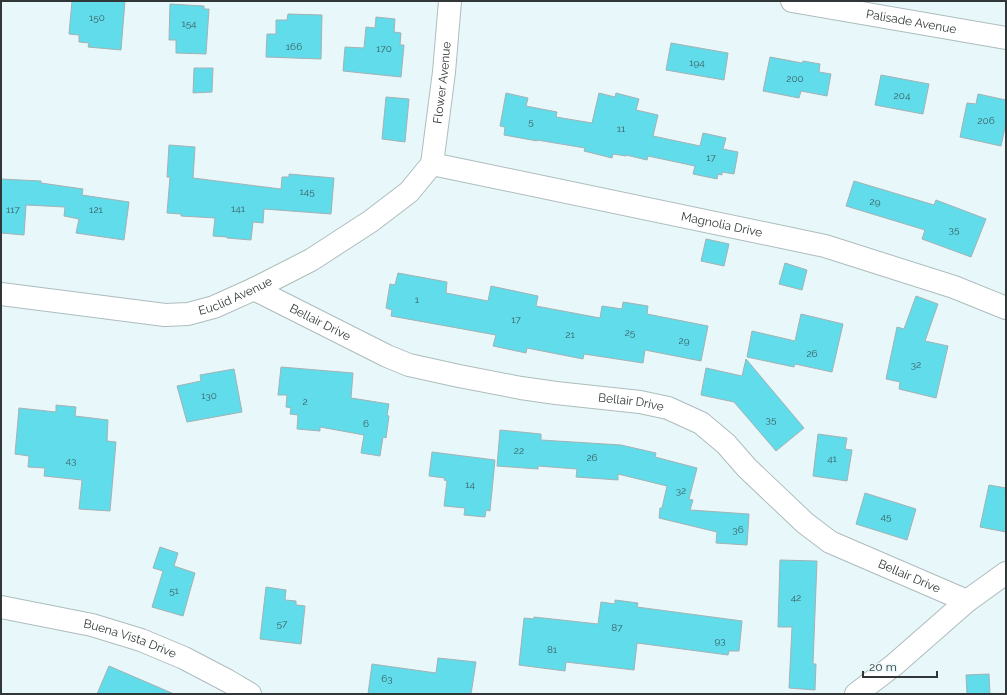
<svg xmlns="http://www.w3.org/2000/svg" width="1007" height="695" viewBox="0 0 1007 695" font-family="Raleway,sans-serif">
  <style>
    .building { fill: #60dcea; stroke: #a4b2b4 }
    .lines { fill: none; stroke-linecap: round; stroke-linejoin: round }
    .minor-casing { stroke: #adbcbd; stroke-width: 24 }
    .minor { stroke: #fff; stroke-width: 22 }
    .labels { text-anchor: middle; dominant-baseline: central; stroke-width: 4; stroke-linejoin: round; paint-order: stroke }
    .number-label { font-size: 10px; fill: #3d6064 }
    .street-label { font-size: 12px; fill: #313738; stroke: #e8f7f9 }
  </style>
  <rect width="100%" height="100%" fill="#e8f7f9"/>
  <g class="building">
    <polygon points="72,1 125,1 121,50 88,47 89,43 79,42 79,35 69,34"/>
    <polygon points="170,4 204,6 204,9 209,9 206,54 176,53 176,40 169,40"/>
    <polygon points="288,14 322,15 321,59 266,57 267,34 276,34 276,20 287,20"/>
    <polygon points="376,17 395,19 394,32 401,33 400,45 404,45 401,77 343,71 345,47 364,48 366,27 375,28"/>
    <polygon points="671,43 728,53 724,80 666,70"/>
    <polygon points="770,57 802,63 803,61 820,64 819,72 831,74 827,96 801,91 799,98 763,91"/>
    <polygon points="194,68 213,68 212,92 193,93"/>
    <polygon points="881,75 929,84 923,114 875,105"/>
    <polygon points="506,93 528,98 526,106 557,112 556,117 592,123 599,93 615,97 616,93 639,99 636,110 658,115 653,136 700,146 703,133 726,138 723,149 738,152 734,174 722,172 722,175 718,174 717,179 693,174 695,166 648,156 647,160 626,155 626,156 613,154 612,158 584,151 585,148 537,140 537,141 504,135 505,127 500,126"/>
    <polygon points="978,94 1006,100 1006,123 1001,146 960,137 967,103 976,104"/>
    <polygon points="386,97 409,99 405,142 382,139"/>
    <polygon points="169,145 195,147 193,178 281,189 282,177 289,177 289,174 334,178 331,214 264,209 263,223 253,222 251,240 227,238 227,237 213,236 215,218 181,216 181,214 167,213 170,177 167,177"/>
    <polygon points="1,179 41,181 41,183 83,189 82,195 129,202 124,240 76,233 79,219 64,216 65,207 26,205 24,235 1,233"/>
    <polygon points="854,181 934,205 936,200 986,219 971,257 922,239 925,230 846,206"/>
    <polygon points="706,239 729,244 724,266 701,261"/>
    <polygon points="785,263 807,270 802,290 779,284"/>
    <polygon points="398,273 447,282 446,293 488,301 491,286 538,296 536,306 600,318 602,306 622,309 623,302 648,306 647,314 708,326 701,361 645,350 643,363 584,354 583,359 527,348 526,353 493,346 496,335 391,316 392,310 386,308 390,284 395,285"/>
    <polygon points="916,296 938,304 925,341 948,346 936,398 899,389 900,382 886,379 897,327 904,329"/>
    <polygon points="801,314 843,324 832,372 795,364 794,367 747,357 752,331 795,341"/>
    <polygon points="746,359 804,428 776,451 734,402 701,395 706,368 742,376"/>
    <polygon points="281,367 353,373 351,398 389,404 387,415 389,416 386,438 383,437 380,456 361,453 364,435 320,427 320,431 297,429 298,415 290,414 291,408 286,407 287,395 278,395"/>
    <polygon points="234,369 242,412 187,422 177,386 201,381 200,375"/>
    <polygon points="56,405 76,407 75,416 108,420 107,441 116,442 110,511 79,509 82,480 44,476 45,468 28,467 29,456 15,454 19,408 56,412"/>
    <polygon points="500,430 541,434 541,440 621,445 656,453 655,457 697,468 689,499 693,500 690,510 749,514 747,545 716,543 717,532 659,518 660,508 662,508 667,486 618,474 618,480 576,477 577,469 538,466 538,469 497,466"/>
    <polygon points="818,434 847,438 845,449 852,450 847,481 813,476"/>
    <polygon points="432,452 495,460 490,511 486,510 485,517 464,515 465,508 444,506 447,481 444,480 445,478 429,476"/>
    <polygon points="989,485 1006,488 1006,532 980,527"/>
    <polygon points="865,493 916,509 907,540 856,524"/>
    <polygon points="160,547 178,553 174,566 195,573 183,616 152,607 163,571 153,568"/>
    <polygon points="780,560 817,561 813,664 816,664 815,690 789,688 792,627 778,627"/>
    <polygon points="266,587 286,590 285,600 296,601 296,605 305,606 301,644 260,639"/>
    <polygon points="615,600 638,603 637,607 742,621 739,651 729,651 728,655 637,643 634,670 566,662 565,671 519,665 524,618 534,619 534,617 598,624 601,602 615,604"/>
    <polygon points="438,658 476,662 471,694 368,694 372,664 436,673"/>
    <polygon points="109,666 174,694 97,694"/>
    <polygon points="989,674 990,694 967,694 966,675"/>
  </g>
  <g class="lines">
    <defs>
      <g id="minor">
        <path id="s1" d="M792,1l214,37"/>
        <path id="s2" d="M432,164l393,82 129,41 52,21"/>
        <path id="s3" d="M432,164l12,-92 6,-71"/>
        <path id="s4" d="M254,289l133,67 22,9 50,11 62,12 35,5 84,9 28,6 33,15 25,21 21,24 58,55 25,19 137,59"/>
        <path id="s5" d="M1,294l164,21 23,-1 26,-7 40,-18 57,-29 60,-39 38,-29 23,-28"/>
        <path id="s6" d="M1,607l91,18 49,15 43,18 44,23 22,13"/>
        <polyline points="856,694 894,665 967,601 1006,573"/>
      </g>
    </defs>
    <use href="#minor" class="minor-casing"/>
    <use href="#minor" class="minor"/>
  </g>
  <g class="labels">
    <g class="number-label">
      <text x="97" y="17">150</text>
      <text x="189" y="23">154</text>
      <text x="294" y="46">166</text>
      <text x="384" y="48">170</text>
      <text x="697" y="62">194</text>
      <text x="795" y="78">200</text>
      <text x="902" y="95">204</text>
      <text x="986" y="120">206</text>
      <text x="531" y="121">5</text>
      <text x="621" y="128">11</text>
      <text x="711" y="157">17</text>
      <text x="307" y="191">145</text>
      <text x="875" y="201">29</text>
      <text x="238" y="208">141</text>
      <text x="13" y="209">117</text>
      <text x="96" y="209">121</text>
      <text x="954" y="229">35</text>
      <text x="417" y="299">1</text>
      <text x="516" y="319">17</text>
      <text x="630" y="332">25</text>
      <text x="570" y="334">21</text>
      <text x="684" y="340">29</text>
      <text x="812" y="353">26</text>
      <text x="916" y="364">32</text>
      <text x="209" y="395">130</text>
      <text x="305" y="401">2</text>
      <text x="771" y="419">35</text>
      <text x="366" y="423">6</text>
      <text x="519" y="450">22</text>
      <text x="592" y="457">26</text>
      <text x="832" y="458">41</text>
      <text x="71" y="460">43</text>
      <text x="470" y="484">14</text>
      <text x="681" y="490">32</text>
      <text x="886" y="516">45</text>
      <text x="738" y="529">36</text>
      <text x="174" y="590">51</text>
      <text x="796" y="597">42</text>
      <text x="282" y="623">57</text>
      <text x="617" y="627">87</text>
      <text x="720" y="640">93</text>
      <text x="552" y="649">81</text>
      <text x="387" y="678">63</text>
    </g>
    <g class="street-label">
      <text stroke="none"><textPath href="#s1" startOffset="121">Palisade Avenue</textPath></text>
      <text stroke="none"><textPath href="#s3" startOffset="82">Flower Avenue</textPath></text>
      <text stroke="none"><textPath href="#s2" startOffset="296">Magnolia Drive</textPath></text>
      <text stroke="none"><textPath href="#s5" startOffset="239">Euclid Avenue</textPath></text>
      <text stroke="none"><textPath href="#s4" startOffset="74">Bellair Drive</textPath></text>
      <text stroke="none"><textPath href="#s4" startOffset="398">Bellair Drive</textPath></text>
      <text stroke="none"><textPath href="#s4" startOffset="734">Bellair Drive</textPath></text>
      <text stroke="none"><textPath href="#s6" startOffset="133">Buena Vista Drive</textPath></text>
    </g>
  </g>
  <rect width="1007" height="695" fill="none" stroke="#313738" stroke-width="4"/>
  <path d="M863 671v6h74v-6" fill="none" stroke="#313738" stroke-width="2"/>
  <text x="869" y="671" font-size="12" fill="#313738" stroke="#e8f7f9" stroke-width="3" paint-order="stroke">20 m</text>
</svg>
